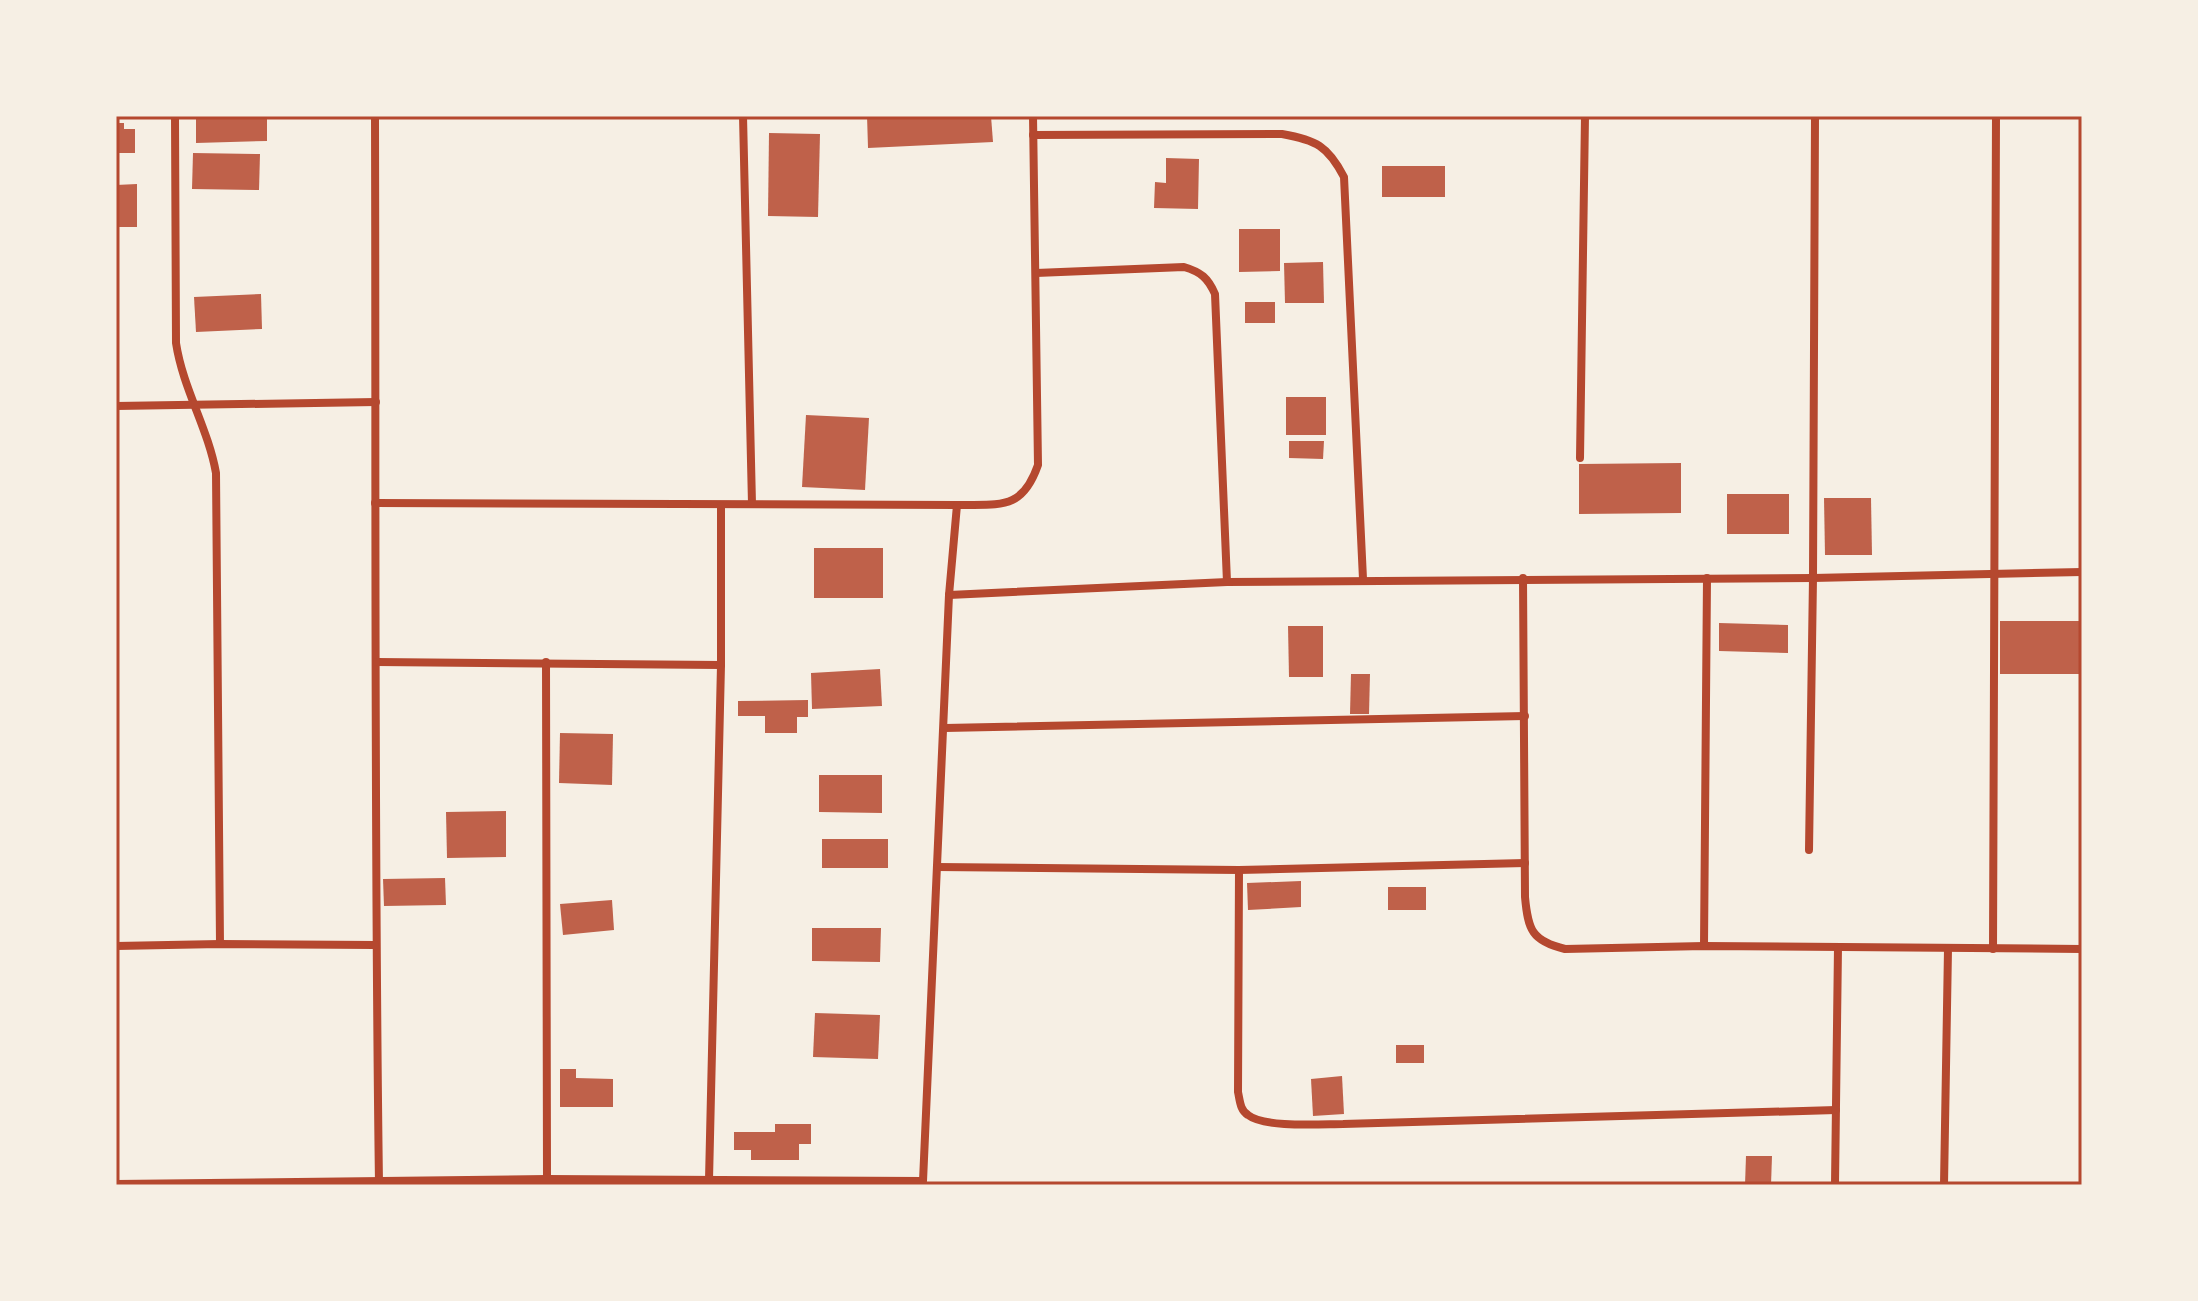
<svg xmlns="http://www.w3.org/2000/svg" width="2198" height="1301" viewBox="0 0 2198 1301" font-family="Georgia,serif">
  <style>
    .building { fill: #bf614a }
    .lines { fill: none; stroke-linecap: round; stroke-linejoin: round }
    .minor { stroke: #b5482f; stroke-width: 8 }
    .neatline { fill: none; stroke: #b5482f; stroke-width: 3 }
  </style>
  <rect width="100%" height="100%" fill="#f6efe4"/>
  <g class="building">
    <polygon points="196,116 267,116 267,141 196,143"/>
    <polygon points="867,116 991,116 993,142 868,148"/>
    <polygon points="116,123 124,123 124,129 135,129 135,153 116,153"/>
    <polygon points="769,133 820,134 818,217 768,216"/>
    <polygon points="193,153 260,154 259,190 192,189"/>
    <polygon points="1166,158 1199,159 1198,209 1154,208 1155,182 1166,183"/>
    <rect x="1382" y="166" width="63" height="31"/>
    <polygon points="137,184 137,227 116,227 116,185"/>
    <polygon points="1239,229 1280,229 1280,271 1239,272"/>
    <polygon points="1323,262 1324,303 1285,303 1284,263"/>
    <polygon points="261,294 262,329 196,332 194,297"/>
    <rect x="1245" y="302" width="30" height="21"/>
    <rect x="1286" y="397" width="40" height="38"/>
    <polygon points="806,415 869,418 865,490 802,487"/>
    <polygon points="1289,441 1324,441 1323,459 1289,458"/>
    <polygon points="1681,463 1681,513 1579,514 1579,464"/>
    <rect x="1727" y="494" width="62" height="40"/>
    <polygon points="1824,498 1871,498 1872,555 1825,555"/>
    <rect x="814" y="548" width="69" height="50"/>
    <rect x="2000" y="621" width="82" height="53"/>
    <polygon points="1719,623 1788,625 1788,653 1719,651"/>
    <polygon points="1288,626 1323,626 1323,677 1289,677"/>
    <polygon points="880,669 882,706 812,709 811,673"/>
    <polygon points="1351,674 1370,674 1369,714 1350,714"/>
    <polygon points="808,700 808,717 797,717 797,733 765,733 765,716 738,716 738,701"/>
    <polygon points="560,733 613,734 612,785 559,783"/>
    <polygon points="819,775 882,775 882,813 819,812"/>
    <polygon points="506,811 506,857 447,858 446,812"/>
    <rect x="822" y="839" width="66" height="29"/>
    <polygon points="445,878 446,905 384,906 383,879"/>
    <polygon points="1301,881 1301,907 1248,910 1247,883"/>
    <rect x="1388" y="887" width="38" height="23"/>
    <polygon points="612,900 614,930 563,935 560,904"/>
    <polygon points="812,928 881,928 880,962 812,961"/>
    <polygon points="815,1013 880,1015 878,1059 813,1057"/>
    <rect x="1396" y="1045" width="28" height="18"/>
    <polygon points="560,1069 576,1069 576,1078 613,1079 613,1107 560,1107"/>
    <polygon points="1342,1076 1344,1114 1313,1116 1311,1079"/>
    <polygon points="775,1124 811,1124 811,1144 799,1144 799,1160 751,1160 751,1150 734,1150 734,1132 775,1132"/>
    <polygon points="1746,1156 1772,1156 1771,1185 1745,1185"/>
  </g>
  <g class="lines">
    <g class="minor">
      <path d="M175,116l1,227c7,46 32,85 40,130l4,471"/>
      <path d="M375,116c1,356 -1,711 4,1067"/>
      <polyline points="743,116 752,504"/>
      <path d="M1033,135l249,-1c34,6 46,12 62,43l19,402"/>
      <path d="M1036,273l148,-6c17,5 24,11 31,27l12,288"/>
      <polyline points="116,406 376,402"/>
      <polyline points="1580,458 1585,116"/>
      <path d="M375,503l582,2c43,-1 65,6 81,-40l-5,-349"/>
      <path d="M1523,578l2,319c3,33 7,44 40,52l139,-3 378,3"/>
      <polyline points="949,595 1227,582 1813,578 2082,572"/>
      <polyline points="377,662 721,665"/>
      <polyline points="546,662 547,1179"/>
      <polyline points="945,728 1525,716"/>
      <polyline points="1809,850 1813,578 1815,116"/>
      <polyline points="937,867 1239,870 1525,863"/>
      <path d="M1239,870l-1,222c2,9 2,18 10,23 16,13 74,9 95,9l493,-14"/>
      <polyline points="116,946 220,944 375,945"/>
      <polyline points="1704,946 1707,578"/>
      <polyline points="1993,949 1996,116"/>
      <polyline points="709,1180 721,665 721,506"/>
      <polyline points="116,1184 547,1179 923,1181 949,595 957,505"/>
      <polyline points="1835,1185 1838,947"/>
      <polyline points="1944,1185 1948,949"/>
    </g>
  </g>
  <rect width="2198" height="1301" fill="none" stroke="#f6efe4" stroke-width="236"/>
  <rect x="118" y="118" width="1962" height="1065" class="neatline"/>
</svg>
